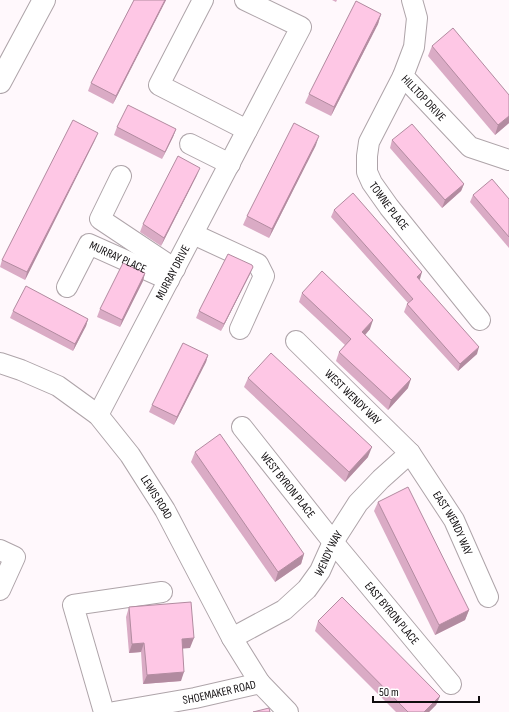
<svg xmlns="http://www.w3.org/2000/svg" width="509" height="712" viewBox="0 0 509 712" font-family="'Sofia Sans Condensed',sans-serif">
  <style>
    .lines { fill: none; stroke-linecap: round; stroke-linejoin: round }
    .minor-casing { stroke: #aea4a9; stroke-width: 22 }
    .major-casing { stroke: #aea4a9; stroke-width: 24 }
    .minor { stroke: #fff; stroke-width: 20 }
    .major { stroke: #fff; stroke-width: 22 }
    .wall { fill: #daabc5 }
    .shaded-wall { fill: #b28ba0 }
    .building { fill: #fec7e5; stroke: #b28ba0 }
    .labels { text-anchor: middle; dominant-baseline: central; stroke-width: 4; stroke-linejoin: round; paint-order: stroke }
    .street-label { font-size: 12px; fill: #100d0f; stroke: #fff }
  </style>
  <rect width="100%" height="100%" fill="#fff8fc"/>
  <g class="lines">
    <defs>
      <g id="minor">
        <polyline points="203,0 159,85 247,130"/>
        <path id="s1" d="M412,0l5,18 -3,29 -11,29 67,71 39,13"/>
        <path id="s2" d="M403,76l-34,66 -2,14v16l5,11 17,24 91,113"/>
        <polyline points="190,144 230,164"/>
        <polyline points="121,176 100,219 175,269"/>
        <polyline points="193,234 258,264 264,276 240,329"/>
        <path id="s3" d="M67,287l22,-43 80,36"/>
        <path id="s4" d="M296,341l114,112 44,67 34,77"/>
        <path id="s5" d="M0,363l21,7 37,16 40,29 32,40 35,55 67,128 28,45"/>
        <path id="s6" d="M98,415l203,-388 -56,-27"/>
        <path id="s7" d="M242,427l91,115 118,142"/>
        <polyline points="0,550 15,557 0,590"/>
        <path id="s8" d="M232,638l52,-28 23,-21 13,-18 13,-29 25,-39 23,-24 29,-26"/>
        <polyline points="104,712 73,605 162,592"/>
        <path id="s9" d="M114,712l81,-14 65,-15 28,29"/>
      </g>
      <polyline id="major" points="0,82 44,0"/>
    </defs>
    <use href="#minor" class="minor-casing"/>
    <use href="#major" class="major-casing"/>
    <use href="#minor" class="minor"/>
    <use href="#major" class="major"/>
  </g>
  <g class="wall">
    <polygon points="134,0 166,0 113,104 88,91 91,83"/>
    <polygon points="332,0 337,0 336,2"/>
    <polygon points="381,14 378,24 331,116 305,103 309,94"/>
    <polygon points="432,46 509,123 495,135 428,56"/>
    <polygon points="117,127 176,129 173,137 162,159 114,135"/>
    <polygon points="95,140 25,280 0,267 2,260"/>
    <polygon points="392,140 464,184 461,191 442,208 390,148"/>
    <polygon points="316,145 269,238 243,225 247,216"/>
    <polygon points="197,175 161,246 140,232 143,224"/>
    <polygon points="473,195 509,199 509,248 470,202"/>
    <polygon points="334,210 420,279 419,280 477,354 458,371 404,312 407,304 408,303 331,217"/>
    <polygon points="145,273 143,281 120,327 97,317 100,309"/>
    <polygon points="250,274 221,331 196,318 199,311"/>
    <polygon points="302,293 370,329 365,335 408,388 388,410 336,361 339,352 345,345 299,302"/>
    <polygon points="13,311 88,319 86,326 73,351 10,318"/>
    <polygon points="208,355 206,362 174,425 149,412 152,405"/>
    <polygon points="248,378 368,457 345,482 244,387"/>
    <polygon points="195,452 304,554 301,564 275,582 191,462"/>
    <polygon points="378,502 469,610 465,620 435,635 374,511"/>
    <polygon points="129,607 190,648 182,648 181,681 143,684 141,652 129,653 126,617"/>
    <polygon points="318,621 440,696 436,705 429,712 396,712 315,631"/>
  </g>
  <g class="shaded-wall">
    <polygon points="165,0 166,0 113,104 116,96"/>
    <polygon points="381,14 378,24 331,116 334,107"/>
    <polygon points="509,116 509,123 495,135 498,125"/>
    <polygon points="176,129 173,137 162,159 165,152"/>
    <polygon points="98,133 95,140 25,280 27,272"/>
    <polygon points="319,136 316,145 269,238 272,229"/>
    <polygon points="200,168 197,175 161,246 164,238"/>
    <polygon points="464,184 461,191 442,208 445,200"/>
    <polygon points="253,267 250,274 221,331 224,324"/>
    <polygon points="422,272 420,279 414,285 417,277"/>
    <polygon points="145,273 143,281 120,327 122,320"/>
    <polygon points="88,319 86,326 73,351 75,344"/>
    <polygon points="373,320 370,329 359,342 362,332"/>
    <polygon points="479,347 477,354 458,371 460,364"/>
    <polygon points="208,355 206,362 174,425 177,417"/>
    <polygon points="411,379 408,388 388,410 391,400"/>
    <polygon points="372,447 368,457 345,482 349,472"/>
    <polygon points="304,554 301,564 275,582 278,572"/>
    <polygon points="469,610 465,620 435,635 439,625"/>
    <polygon points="194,638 190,648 178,649 182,639"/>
    <polygon points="144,643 141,652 129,653 132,644"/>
    <polygon points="184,672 181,681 143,684 147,675"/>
    <polygon points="440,696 436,705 429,712 424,712"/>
  </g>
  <g class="building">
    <polygon points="134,0 165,0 116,96 91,83"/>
    <polygon points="356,1 381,14 334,107 309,94"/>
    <polygon points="453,28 509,95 509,116 498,125 432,46"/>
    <polygon points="128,105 176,129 165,152 117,127"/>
    <polygon points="73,120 98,133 27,272 2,260"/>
    <polygon points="294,123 319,136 272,229 247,216"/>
    <polygon points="412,124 464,184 445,200 392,140"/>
    <polygon points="178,156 200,168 164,238 143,224"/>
    <polygon points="492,179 509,199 509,237 473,195"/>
    <polygon points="353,193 422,272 417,277 479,347 460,364 407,304 413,299 334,210"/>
    <polygon points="228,254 252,265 253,267 224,324 199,311"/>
    <polygon points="123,263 145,273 122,320 100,309"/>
    <polygon points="322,271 373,320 362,332 411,379 391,400 339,352 351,339 302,293"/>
    <polygon points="26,286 88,319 75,344 13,311"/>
    <polygon points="183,343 208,355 177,417 152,405"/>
    <polygon points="271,353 372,447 349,472 248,378"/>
    <polygon points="220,434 304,554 278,572 195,452"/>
    <polygon points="408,487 469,610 439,625 378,502"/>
    <polygon points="342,597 440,696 424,712 408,712 318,621"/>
    <polygon points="191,602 194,638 182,639 184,672 147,675 144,643 132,644 129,607"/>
    <polygon points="269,708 270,712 253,712"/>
  </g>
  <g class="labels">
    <g class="street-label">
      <text stroke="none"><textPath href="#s1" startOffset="109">HILLTOP DRIVE</textPath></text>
      <text stroke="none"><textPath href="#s2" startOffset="145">TOWNE PLACE</textPath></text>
      <text stroke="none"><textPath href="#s3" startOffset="80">MURRAY PLACE</textPath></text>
      <text stroke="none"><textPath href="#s6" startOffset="161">MURRAY DRIVE</textPath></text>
      <text stroke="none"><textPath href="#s4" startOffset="80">WEST WENDY WAY</textPath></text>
      <text stroke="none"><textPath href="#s7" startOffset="74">WEST BYRON PLACE</textPath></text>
      <text stroke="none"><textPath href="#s5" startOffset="213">LEWIS ROAD</textPath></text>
      <text stroke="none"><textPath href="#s4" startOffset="242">EAST WENDY WAY</textPath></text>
      <text stroke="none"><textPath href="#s8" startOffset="132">WENDY WAY</textPath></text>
      <text stroke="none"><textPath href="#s7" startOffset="239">EAST BYRON PLACE</textPath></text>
      <text stroke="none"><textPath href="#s9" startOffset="107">SHOEMAKER ROAD</textPath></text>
    </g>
  </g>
  <path d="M373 696v6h106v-6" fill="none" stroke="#100d0f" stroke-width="2"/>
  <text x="379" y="696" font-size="12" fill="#100d0f" stroke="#ffffff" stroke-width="3" paint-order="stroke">50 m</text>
</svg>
